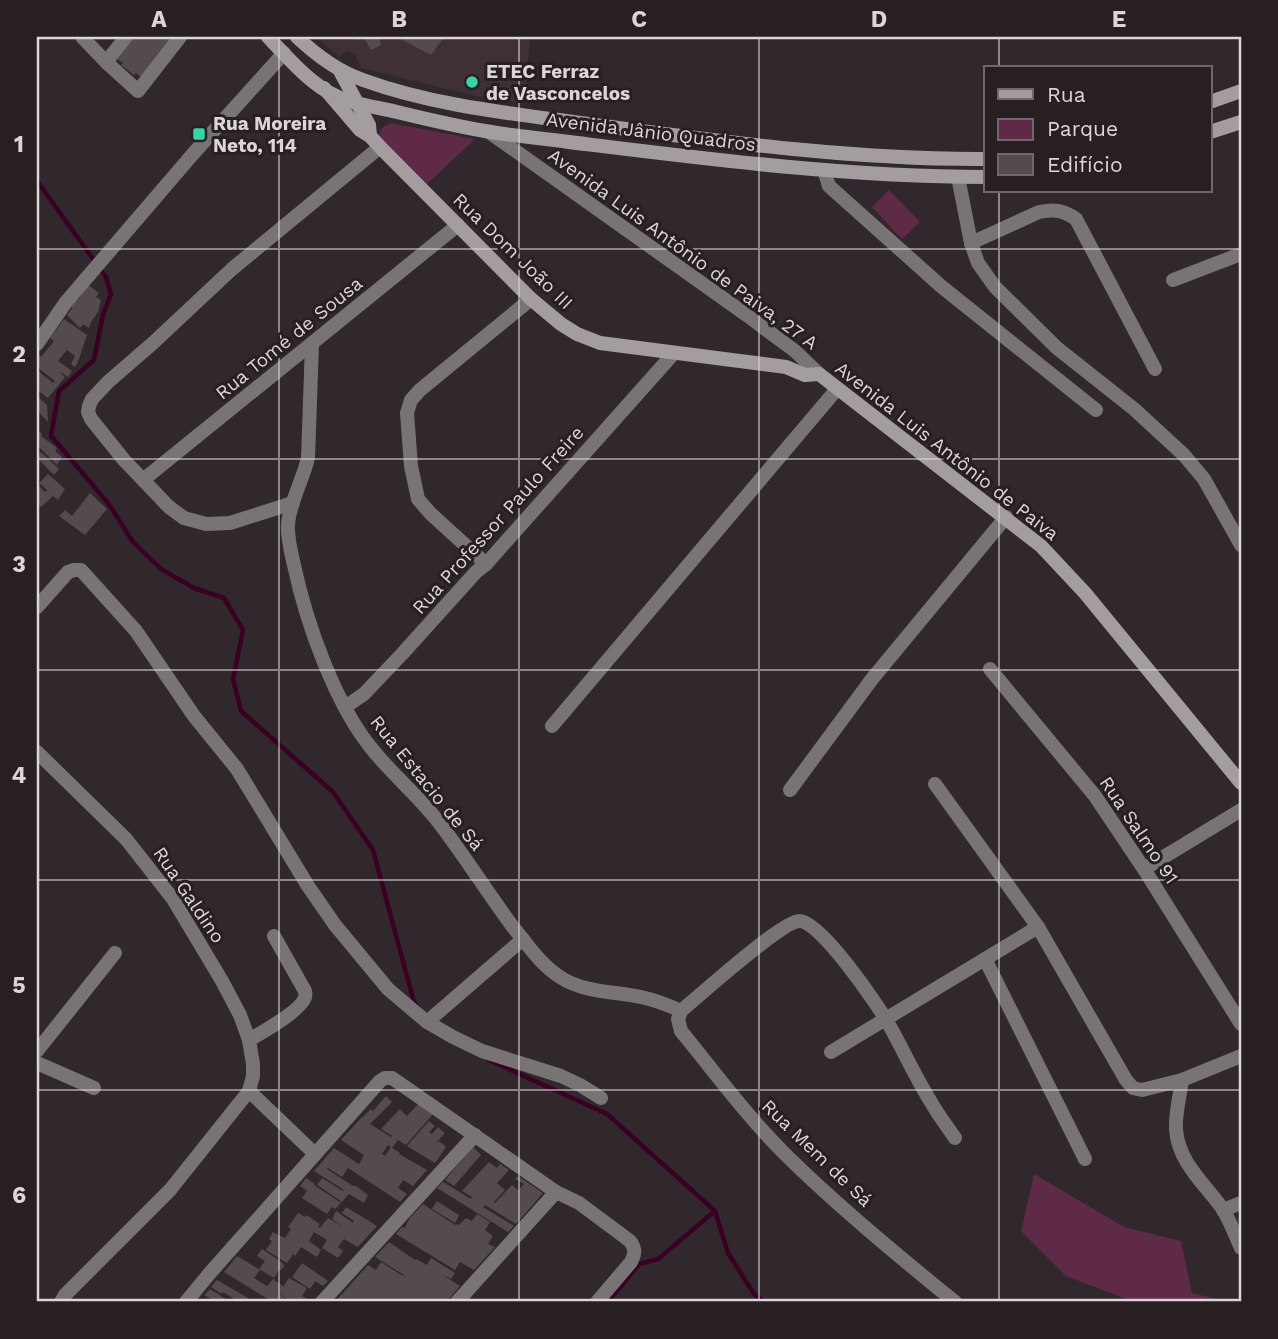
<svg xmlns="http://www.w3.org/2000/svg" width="1278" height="1339" viewBox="0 0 1278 1339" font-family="'Work Sans',sans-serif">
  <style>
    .built { fill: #3e3036 }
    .green { fill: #5e2a46 }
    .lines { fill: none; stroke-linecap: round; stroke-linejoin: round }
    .stream { stroke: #390024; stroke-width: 4.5 }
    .building { fill: #544b4f }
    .street { stroke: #787476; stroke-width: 14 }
    .secondary { stroke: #a49da0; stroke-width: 14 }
    .grid { fill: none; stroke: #dcd6d9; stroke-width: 2; stroke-opacity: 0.55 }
    .poi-dot { fill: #36d4a7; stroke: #271f22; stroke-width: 2.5 }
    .labels { text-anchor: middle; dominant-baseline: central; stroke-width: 6; stroke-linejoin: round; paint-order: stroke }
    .poi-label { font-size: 19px; font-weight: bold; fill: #dcd6d9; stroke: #271f22; text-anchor: start }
    .street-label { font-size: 19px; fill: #dcd6d9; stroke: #271f22 }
    .neatline { fill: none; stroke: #dcd6d9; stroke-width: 2.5 }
    .grid-label { font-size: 23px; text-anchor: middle; font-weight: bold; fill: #dcd6d9 }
  </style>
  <rect width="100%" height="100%" fill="#30282c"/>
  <polygon class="built" points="316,37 530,37 524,103 476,96 361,68 355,55 348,51 339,57"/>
  <g class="green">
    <polygon points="390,123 475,139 427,184 382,142 378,136 382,128"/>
    <polygon points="889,190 920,222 902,239 872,207"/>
    <polygon points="1034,1174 1124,1227 1181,1241 1192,1293 1228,1302 1134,1302 1066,1276 1021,1231"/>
  </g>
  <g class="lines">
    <g class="stream">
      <polyline points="37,181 106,277 111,294 103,315 94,360 59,391 51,436 108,503 133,542 161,569 194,588 224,598 243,630 233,679 241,711 333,792 373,850 414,1002 418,1007"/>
      <polyline points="489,1060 607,1114 715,1211 728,1253 754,1294 764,1302"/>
      <polyline points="608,1302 639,1264 658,1259 715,1211"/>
    </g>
  </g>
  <g class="building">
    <polygon points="135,37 175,37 142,78 136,73 134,75 121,65 123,63 117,59"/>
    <polygon points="350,37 379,37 381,45 371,50 364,38 357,40"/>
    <polygon points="397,37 444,37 431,55"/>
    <polygon points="88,285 99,293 96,297 101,300 98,312 91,322 89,328 83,324 80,328 67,315 72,308 71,306 76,299 78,300"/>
    <polygon points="64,319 87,335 79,359 75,367 71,364 75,356 67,350 58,361 72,371 68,377 59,371 65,377 48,398 37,390 37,370 53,383 55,381 37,367 37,353 41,357 54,341 50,338"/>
    <polygon points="37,396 47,405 48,422 37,410"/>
    <polygon points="37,429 42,434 41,436 57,448 55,451 62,457 57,465 37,445"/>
    <polygon points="41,452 59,469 54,475 37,458 37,456"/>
    <polygon points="48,474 65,489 58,500 53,496 41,507 37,503 37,484 45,492 47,490 39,483"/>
    <polygon points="90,493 107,509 85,535 59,516 65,510 72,516"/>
    <polygon points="386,1096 392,1102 370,1124 391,1137 392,1136 381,1129 400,1109 407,1116 418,1104 434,1113 406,1145 398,1140 392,1148 388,1145 382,1154 385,1156 391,1147 400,1153 399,1154 427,1170 413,1186 403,1180 398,1188 407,1194 400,1202 348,1168 342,1177 328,1168 327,1169 353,1186 356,1186 368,1195 364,1203 349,1194 342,1202 317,1185 322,1178 343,1191 344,1190 314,1171 334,1148 359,1164 364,1155 341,1140 362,1117 363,1117 371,1109 373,1111"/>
    <polygon points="429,1121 435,1126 429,1132 432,1134 438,1127 445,1133 435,1144 439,1141 446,1147 435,1163 407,1146"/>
    <polygon points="473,1147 481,1155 454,1186 445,1180"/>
    <polygon points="489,1162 497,1168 500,1164 509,1170 497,1183 505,1190 494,1202 495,1203 512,1185 518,1190 524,1184 515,1179 518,1176 543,1193 516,1224 485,1205 483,1207 514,1226 508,1232 437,1188 443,1182 471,1199 472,1197 462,1191"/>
    <polygon points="306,1178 315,1184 314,1185 341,1203 335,1209 332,1207 327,1214 302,1198 307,1191 300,1186"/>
    <polygon points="437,1201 459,1215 455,1223 432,1209"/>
    <polygon points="423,1204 455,1225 456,1224 459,1225 466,1218 472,1221 477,1214 490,1222 485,1230 493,1236 488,1244 495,1247 474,1270 460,1262 455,1270 396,1234 402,1227 405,1228 409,1219"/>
    <polygon points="346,1207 377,1226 358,1247 344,1239 338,1247 343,1251 338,1258 322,1248 327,1240 314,1232 309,1241 321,1250 317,1257 301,1247 295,1256 293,1254 287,1263 266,1250 272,1241 269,1239 273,1232 285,1238 291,1229 288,1227 298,1213 305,1217 306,1215 320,1224 318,1227 320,1228 328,1218 343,1227 332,1219 336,1211 353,1223 354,1221 342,1213"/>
    <polygon points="389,1242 415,1260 416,1259 427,1265 431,1258 455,1273 451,1279 441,1274 460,1286 446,1302 335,1302 368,1265 376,1270 381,1262 403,1276 404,1275 375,1257"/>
    <polygon points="262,1249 283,1263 282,1264 285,1265 281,1270 279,1270 274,1278 275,1281 285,1287 284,1285 289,1278 307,1288 302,1296 312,1302 292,1302 274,1291 290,1302 270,1302 271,1301 224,1272 237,1256 260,1270 254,1278 267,1286 274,1278 259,1269 265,1261 257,1256"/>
    <polygon points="302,1263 328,1281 323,1286 315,1281 310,1289 292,1277"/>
    <polygon points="217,1280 255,1302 239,1302 223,1292 222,1294 211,1287"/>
    <polygon points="210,1289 227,1300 227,1299 233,1302 216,1302 204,1295"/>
  </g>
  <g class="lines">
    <g class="street">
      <polyline points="82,37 106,62 138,91 180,37"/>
      <polyline points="106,62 126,37"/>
      <polyline points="489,132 748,316 795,351 819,374"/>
      <polyline points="824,170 829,186 942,287 1096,410"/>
      <polyline points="958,177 971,243 978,263 995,287 1057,348 1134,409 1184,455 1204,479 1241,545"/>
      <path d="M971,243l68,-31c15,-3 24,-2 37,7l79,150"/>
      <polyline points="1173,280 1241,254"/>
      <polyline points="37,344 66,302 192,155 284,53"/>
      <path d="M312,344l-4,114c-5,22 -18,43 -20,66 -1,13 3,28 6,41 12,57 41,139 78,184 23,29 53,52 74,83 23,31 44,64 67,95 15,18 27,37 47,50 24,16 54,14 81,20 14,3 27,8 40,14"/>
      <polyline points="143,480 458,225"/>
      <polyline points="293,503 230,523 206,524 184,518 169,507 124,460 91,419 88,412 89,406 92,399 108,382 153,343 232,269 380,147"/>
      <polyline points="486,564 430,513 418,499 411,466 407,413 411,400 420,390 531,299"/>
      <polyline points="37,607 68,572 74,570 81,570 136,631 194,716 237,769 308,886 335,925 388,989 427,1022 453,1037 482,1051 561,1076 580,1085 601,1098"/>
      <polyline points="990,669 1095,796 1144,869 1241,1024"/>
      <polyline points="345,707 364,694 402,654 476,572 486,564 674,353"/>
      <polyline points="552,726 837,389"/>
      <polyline points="37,752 126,839 173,899 222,981 240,1015 249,1040 253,1064 253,1076 249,1091 170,1190 65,1295 61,1302"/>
      <polyline points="935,784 1038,927 1126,1080 1133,1088 1142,1090 1182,1080 1241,1056"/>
      <polyline points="790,790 872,679 1006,517"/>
      <polyline points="1144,869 1241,810"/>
      <polyline points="985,959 1085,1159"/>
      <path d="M681,1011c18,-15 100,-89 118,-90 20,-2 78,83 89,102 15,26 27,54 43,79 7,13 16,24 24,36"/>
      <path d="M681,1011l-3,8 3,12c35,43 68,88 108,127 52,51 109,98 166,144"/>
      <polyline points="427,1022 523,939"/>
      <path d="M249,1040c12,-7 53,-30 56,-43 1,-2 0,-4 0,-6l-31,-55"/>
      <polyline points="37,1051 115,953"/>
      <polyline points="831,1052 1038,927"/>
      <polyline points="37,1063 94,1088"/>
      <path d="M1182,1080c-2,16 -7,33 -6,49 2,33 28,54 46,79 8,12 13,27 19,40"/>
      <polyline points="249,1091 315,1154"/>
      <polyline points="1223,1210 1241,1203"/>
      <path d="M186,1302l23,-28 171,-193 5,-3h7l164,114 23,11 51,38c6,8 5,13 1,21l-34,40"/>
      <polyline points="322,1302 475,1135"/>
      <polyline points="457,1302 556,1192"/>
    </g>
    <g class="secondary">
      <path d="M268,37c18,19 43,48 68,59 19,9 41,11 61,16 29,7 58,14 88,19 28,5 56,7 84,11 138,17 277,35 417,35"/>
      <path d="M297,37c19,18 40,34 66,43 74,27 155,34 233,45 129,17 259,35 390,34"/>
      <polyline points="340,71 369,125 370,136"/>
      <polyline points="324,88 360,130 370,136 380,147 531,299 561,324 577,334 600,343 786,367 805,375 819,374 1041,546 1085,593 1241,783"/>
      <polyline points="1210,102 1241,91"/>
      <polyline points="1210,132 1241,122"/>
    </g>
  </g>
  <path class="grid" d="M279,37v1265M519,37v1265M759,37v1265M999,37v31M999,191v1111M37,249h1204M37,459h1204M37,670h1204M37,880h1204M37,1090h1204"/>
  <g class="poi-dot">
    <circle cx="472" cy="82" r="7"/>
    <rect x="192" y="127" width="14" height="14" rx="3.5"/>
  </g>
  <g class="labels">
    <g class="poi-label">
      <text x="486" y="71">ETEC Ferraz<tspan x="486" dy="22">de Vasconcelos</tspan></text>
      <text x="213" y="123">Rua Moreira<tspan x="213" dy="22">Neto, 114</tspan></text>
    </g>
    <g class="street-label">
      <text transform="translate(651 132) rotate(7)">Avenida Jânio Quadros</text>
      <text transform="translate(683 249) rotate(36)">Avenida Luis Antônio de Paiva, 27 A</text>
      <text transform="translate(513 251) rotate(44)">Rua Dom João III</text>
      <text transform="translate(289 338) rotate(-39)">Rua Tomé de Sousa</text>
      <text transform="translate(947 451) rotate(38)">Avenida Luis Antônio de Paiva</text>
      <text transform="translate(498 520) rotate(-48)">Rua Professor Paulo Freire</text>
      <text transform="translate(427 783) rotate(51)">Rua Estacio de Sá</text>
      <text transform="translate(1139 830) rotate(56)">Rua Salmo 91</text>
      <text transform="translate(189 895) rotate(56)">Rua Galdino</text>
      <text transform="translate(817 1153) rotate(44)">Rua Mem de Sá</text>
    </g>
  </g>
  <rect width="1278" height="1339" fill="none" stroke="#271f22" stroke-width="77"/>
  <rect x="984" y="66" width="228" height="126" fill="#271f22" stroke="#6f686b" stroke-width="2"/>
  <rect x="998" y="89" width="35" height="10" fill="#a49da0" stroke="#6f686b" stroke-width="2"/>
  <text x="1047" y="102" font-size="21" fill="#dcd6d9">Rua</text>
  <rect x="998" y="119" width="35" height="21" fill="#5e2a46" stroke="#6f686b" stroke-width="2"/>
  <text x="1047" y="136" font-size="21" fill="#dcd6d9">Parque</text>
  <rect x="998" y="154" width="35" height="21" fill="#544b4f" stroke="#6f686b" stroke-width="2"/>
  <text x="1047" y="172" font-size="21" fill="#dcd6d9">Edifício</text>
  <rect x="38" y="38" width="1202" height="1262" class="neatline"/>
  <g class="grid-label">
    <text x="159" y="27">A</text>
    <text x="399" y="27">B</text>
    <text x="639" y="27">C</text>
    <text x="879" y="27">D</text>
    <text x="1119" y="27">E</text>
    <text x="19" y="152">1</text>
    <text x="19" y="362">2</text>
    <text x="19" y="572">3</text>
    <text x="19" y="783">4</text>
    <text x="19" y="993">5</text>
    <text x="19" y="1203">6</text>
  </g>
</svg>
